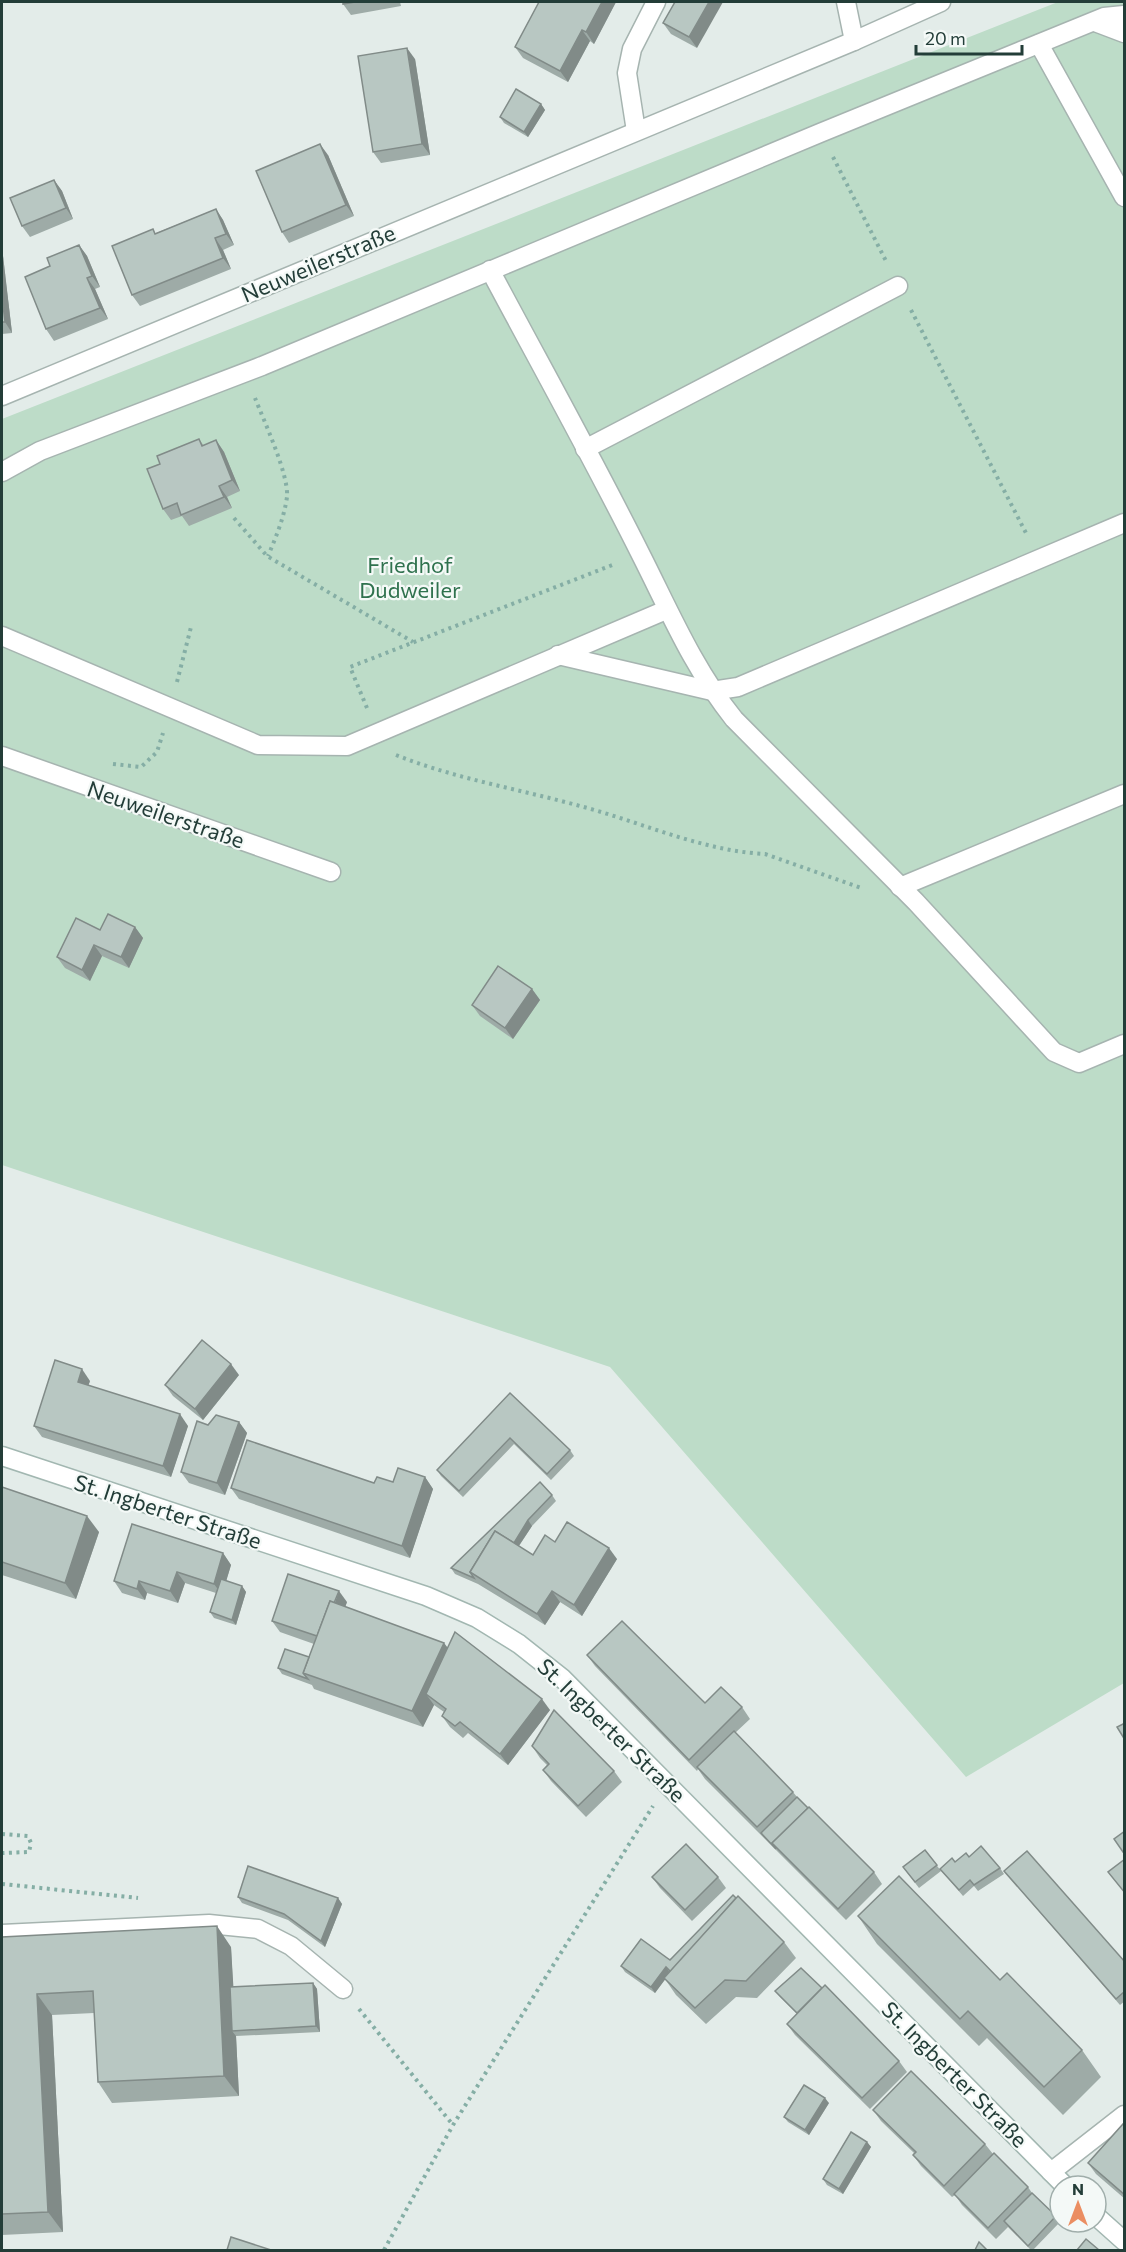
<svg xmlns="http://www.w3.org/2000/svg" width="1126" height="2252" viewBox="0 0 1126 2252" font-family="Commissioner,sans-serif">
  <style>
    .green { fill: #bddcc8 }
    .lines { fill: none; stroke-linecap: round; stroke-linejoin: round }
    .lane-casing { stroke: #a6b4b0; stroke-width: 21 }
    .street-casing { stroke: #a6b4b0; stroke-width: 21 }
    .secondary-casing { stroke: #a2b7b1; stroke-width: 21 }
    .path { stroke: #85aea5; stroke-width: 4; stroke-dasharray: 3 4.5; stroke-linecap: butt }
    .lane { stroke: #fff; stroke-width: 18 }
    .street { stroke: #fff; stroke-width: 18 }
    .secondary { stroke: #fff; stroke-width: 18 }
    .wall { fill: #9eaba7 }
    .shaded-wall { fill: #818b88 }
    .building { fill: #b8c7c2; stroke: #818b88; stroke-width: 1.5 }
    .labels { text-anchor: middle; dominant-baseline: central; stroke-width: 4.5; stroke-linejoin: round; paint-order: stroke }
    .street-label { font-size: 22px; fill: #233d38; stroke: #f4f9f7 }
    .park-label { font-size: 22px; fill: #2f724e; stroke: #f4f9f7 }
  </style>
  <rect width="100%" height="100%" fill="#e3ece9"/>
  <polygon class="green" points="1058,2 1124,2 1124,1683 966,1777 610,1367 2,1165 2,419"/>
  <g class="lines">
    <defs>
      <g id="lane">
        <polyline points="1095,22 1124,33"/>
        <polyline points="1039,44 1124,197"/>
        <path d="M490,270c50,94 102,187 150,283 29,57 53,115 94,166l182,183 138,150 25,11 45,-19"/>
        <polyline points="585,449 898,286"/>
        <polyline points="2,472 40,451 262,366 820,133 1104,17 1124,15"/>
        <polyline points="2,636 258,745 347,746 666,610"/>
        <polyline points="558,655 712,691 738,687 1124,523"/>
        <polyline points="900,887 1124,794"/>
        <polyline points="2,1934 209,1924 258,1929 291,1946 343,1989"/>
      </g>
      <g id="street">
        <polyline points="846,2 854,41"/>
        <polyline points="636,131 627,73 632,49 656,2"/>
        <polyline points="2,396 854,41 941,2"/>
        <polyline points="2,756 331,872"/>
        <polyline points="1051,2172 1124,2115"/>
      </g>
      <g id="secondary">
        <polyline points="2,1456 426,1596 477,1618 519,1644 562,1678 1065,2186"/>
        <polyline points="1096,2216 1124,2241"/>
      </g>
    </defs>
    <use href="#lane" class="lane-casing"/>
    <use href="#street" class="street-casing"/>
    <use href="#secondary" class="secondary-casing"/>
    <g class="path">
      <polyline points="833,157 887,263"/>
      <polyline points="911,310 1027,535"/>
      <path d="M255,398c9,23 34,77 32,99 -3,21 -11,40 -19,59"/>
      <polyline points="234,518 267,556 413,642"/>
      <polyline points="177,682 191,627"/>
      <polyline points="367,708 350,667 615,564"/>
      <path d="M396,755c60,24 123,34 184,51 61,16 122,45 185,48l96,34"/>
      <polyline points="113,764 141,767 157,752 163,733"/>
      <polyline points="2,1834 28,1836 31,1843 29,1852 2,1853"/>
      <polyline points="2,1884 138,1898"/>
      <polyline points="359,2009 453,2125"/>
      <polyline points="384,2250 453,2125 653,1806"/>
    </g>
    <use href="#lane" class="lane"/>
    <use href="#street" class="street"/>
    <use href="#secondary" class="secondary"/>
  </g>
  <g class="wall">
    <polygon points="343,2 400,2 401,6 351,15 343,4"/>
    <polygon points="616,2 594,44 590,41 568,82 523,58 515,47"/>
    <polygon points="675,2 697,48 671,34 663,23"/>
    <polygon points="415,59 430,155 381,163 373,152"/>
    <polygon points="541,104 545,110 528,137 504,123 500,117"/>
    <polygon points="328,155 354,216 289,243 282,232"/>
    <polygon points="54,180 62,191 73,219 30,237 22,226"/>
    <polygon points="216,209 223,220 234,245 223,250 231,269 140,306 132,295 156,233"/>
    <polygon points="79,245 87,256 100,287 95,289 108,319 54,341 46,329 50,266"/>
    <polygon points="2,254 3,256 12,333 2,334"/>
    <polygon points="199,439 204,446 216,440 224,452 240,491 227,497 232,508 189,526 182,516 171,520 163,509 160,464"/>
    <polygon points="135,927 143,938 129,968 102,956 90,981 65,968 57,957 100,930"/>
    <polygon points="532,989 540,1000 513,1039 480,1016 472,1005"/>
    <polygon points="239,1375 203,1420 173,1396 165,1385"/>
    <polygon points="90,1381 88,1386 188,1426 171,1477 42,1437 34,1426"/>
    <polygon points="510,1393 570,1450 574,1456 551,1480 514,1444 463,1497 441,1476 437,1470"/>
    <polygon points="239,1422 247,1433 225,1495 189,1483 181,1472 208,1425"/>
    <polygon points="425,1477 433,1489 410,1558 239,1499 231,1488 374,1483 393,1482"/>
    <polygon points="2,1487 99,1532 76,1599 2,1575"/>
    <polygon points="552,1495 556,1501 532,1526 519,1546 533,1555 555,1542 617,1559 582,1616 560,1602 545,1625 478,1584 455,1574 451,1568"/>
    <polygon points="223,1553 231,1565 226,1581 242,1586 246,1592 236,1625 214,1618 210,1612 216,1593 185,1583 178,1603 147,1593 145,1600 122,1593 114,1581"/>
    <polygon points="347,1602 345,1607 444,1643 448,1648 550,1710 508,1765 468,1733 463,1738 450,1727 442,1716 444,1712 434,1705 423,1727 314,1689 312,1685 282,1674 278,1668 309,1657 314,1644 280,1632 272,1621"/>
    <polygon points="587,1655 705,1703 742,1707 750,1719 735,1733 793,1792 797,1797 874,1872 882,1884 846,1920 705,1779 698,1769 697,1771 595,1666"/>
    <polygon points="532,1746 614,1771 622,1782 586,1817 551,1781 543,1770 547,1765 540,1758"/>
    <polygon points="925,1850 941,1871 919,1888 903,1867"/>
    <polygon points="969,1857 1000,1868 1004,1874 978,1891 974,1886 963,1896 940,1869"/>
    <polygon points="1004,1871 1125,1962 1125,2001 1120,2005"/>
    <polygon points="652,1877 718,1877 726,1888 692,1921 660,1888"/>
    <polygon points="238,1897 338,1898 342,1904 325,1947 288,1920 242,1903"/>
    <polygon points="858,1916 1000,1980 1082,2050 1101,2077 1063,2115 987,2038 979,2046 877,1944"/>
    <polygon points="2,1937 231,1947 233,1987 313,1983 317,1989 320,2032 236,2036 239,2096 112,2103 98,2082 94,2013 52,2015 63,2232 2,2235"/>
    <polygon points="784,1942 796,1958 757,1998 736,1997 706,2024 676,1995 665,1979 655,1993 625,1972 621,1966"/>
    <polygon points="822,1988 899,2061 907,2072 870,2109 795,2035 787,2024 797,2014 780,1997 775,1991"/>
    <polygon points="829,2103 809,2135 788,2122 784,2117"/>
    <polygon points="873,2110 985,2144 993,2154 1028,2187 1032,2193 1056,2216 1060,2222 1033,2250 1031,2250 1008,2227 996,2239 962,2205 955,2195 952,2197 921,2166 913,2155 914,2153 881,2121"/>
    <polygon points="1125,2125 1125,2199 1096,2174 1088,2163"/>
    <polygon points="867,2142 871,2147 843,2194 827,2185 823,2179"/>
  </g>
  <g class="shaded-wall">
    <polygon points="602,2 616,2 594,44 586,32"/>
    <polygon points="709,2 723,2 697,48 689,37"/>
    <polygon points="582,30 590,41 568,82 560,71"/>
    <polygon points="407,48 415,59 430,155 422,144"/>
    <polygon points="541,104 545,110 528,137 524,132"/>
    <polygon points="320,144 328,155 354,216 346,205"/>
    <polygon points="54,180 62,191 73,219 66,208"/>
    <polygon points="216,209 223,220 234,245 226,234"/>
    <polygon points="215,238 223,250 231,269 223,258"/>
    <polygon points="79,245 87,256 100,287 92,276"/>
    <polygon points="2,254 3,256 12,333 5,322 2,297"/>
    <polygon points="87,278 95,289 108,319 100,308"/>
    <polygon points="216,440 224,452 240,491 232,480"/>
    <polygon points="219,486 227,497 232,508 224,497"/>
    <polygon points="135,927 143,938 129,968 121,957"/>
    <polygon points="94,945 102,956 90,981 82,970"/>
    <polygon points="532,989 540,1000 513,1039 505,1028"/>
    <polygon points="231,1364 239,1375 203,1420 195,1409"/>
    <polygon points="82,1369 90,1381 85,1394 78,1382"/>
    <polygon points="180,1414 188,1426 171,1477 163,1466"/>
    <polygon points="239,1422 247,1433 225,1495 217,1483"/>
    <polygon points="425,1477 433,1489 410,1558 402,1546"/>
    <polygon points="87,1516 99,1532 76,1599 65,1583"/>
    <polygon points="528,1520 532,1526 516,1550 512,1545"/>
    <polygon points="609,1548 617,1559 582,1616 574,1605"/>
    <polygon points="223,1553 231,1565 222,1595 214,1584"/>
    <polygon points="177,1572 185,1583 178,1603 170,1591"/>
    <polygon points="139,1581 147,1593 145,1600 137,1589"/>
    <polygon points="242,1586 246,1592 236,1625 232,1620"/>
    <polygon points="339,1591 347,1602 330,1649 322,1638"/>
    <polygon points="552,1591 560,1602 545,1625 537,1614"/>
    <polygon points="444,1643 456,1660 426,1694 434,1705 423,1727 412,1711"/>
    <polygon points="542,1699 550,1710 508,1765 500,1754"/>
    <polygon points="338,1898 342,1904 325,1947 321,1941"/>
    <polygon points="217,1926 231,1947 236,2030 232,2031 236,2036 239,2096 224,2076"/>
    <polygon points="666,1967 670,1973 655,1993 651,1987"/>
    <polygon points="313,1983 317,1989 320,2032 316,2026"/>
    <polygon points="37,1994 52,2015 63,2232 48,2212"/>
    <polygon points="825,2098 829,2103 809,2135 805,2130"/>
    <polygon points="867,2142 871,2147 843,2194 839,2189"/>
  </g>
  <g class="building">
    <polygon points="343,2 355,2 343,4"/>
    <polygon points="539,2 602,2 586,32 582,30 560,71 515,47"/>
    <polygon points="675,2 709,2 689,37 663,23"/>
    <polygon points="407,48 422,144 373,152 358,56"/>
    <polygon points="516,89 541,104 524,132 500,117"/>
    <polygon points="320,144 346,205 282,232 256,171"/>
    <polygon points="54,180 66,208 22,226 10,198"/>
    <polygon points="216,209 226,234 215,238 223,258 132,295 112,246 153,229 155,234"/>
    <polygon points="79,245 92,276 87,278 100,308 46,329 25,277 50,266 47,258"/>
    <polygon points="2,297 5,322 2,322"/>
    <polygon points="199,439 202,446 216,440 232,480 219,486 224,497 181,515 177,503 163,509 147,469 160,464 157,456"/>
    <polygon points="108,914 135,927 121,957 94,945 82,970 57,957 76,918 100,930"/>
    <polygon points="498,966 532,989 505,1028 472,1005"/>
    <polygon points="202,1340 231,1364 195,1409 165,1385"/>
    <polygon points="55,1360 82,1369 78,1382 180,1414 163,1466 34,1426"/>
    <polygon points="510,1393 570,1450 547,1474 510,1438 459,1491 437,1470"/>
    <polygon points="216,1415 239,1422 217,1483 181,1472 197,1421 208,1425"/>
    <polygon points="247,1440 374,1483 377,1477 393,1482 398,1468 425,1477 402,1546 231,1488"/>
    <polygon points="540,1482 552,1495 528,1520 514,1543 495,1531 470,1572 474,1578 451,1568"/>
    <polygon points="2,1487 87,1516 65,1583 2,1562"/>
    <polygon points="567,1522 609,1548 574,1605 552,1591 537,1614 470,1572 495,1531 533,1555 545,1535 555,1542"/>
    <polygon points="132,1524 223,1553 214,1584 177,1572 170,1591 139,1581 137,1589 114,1581"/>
    <polygon points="288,1574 339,1591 334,1603 330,1601 317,1636 272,1621"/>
    <polygon points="221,1579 242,1586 232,1620 210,1612"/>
    <polygon points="330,1601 444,1643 412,1711 303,1673"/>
    <polygon points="622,1621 705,1703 721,1687 742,1707 689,1760 587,1655"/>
    <polygon points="455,1632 542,1699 500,1754 460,1722 455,1726 442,1716 446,1709 426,1694"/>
    <polygon points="285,1649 309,1657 303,1673 308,1679 278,1668"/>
    <polygon points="554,1710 614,1771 578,1806 543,1770 549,1764 532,1746"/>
    <polygon points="1125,1723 1125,1740 1117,1727"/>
    <polygon points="734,1731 793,1792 757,1827 697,1767"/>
    <polygon points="797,1797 808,1808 772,1843 776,1849 761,1833"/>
    <polygon points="809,1807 874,1872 838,1909 772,1843"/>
    <polygon points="1125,1831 1125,1851 1123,1852 1114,1839"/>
    <polygon points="686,1844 718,1877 685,1910 652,1877"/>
    <polygon points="981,1846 1000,1868 974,1885 970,1880 959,1890 940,1869 952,1858 955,1862 966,1853 969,1857"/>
    <polygon points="925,1850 937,1865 915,1882 903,1867"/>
    <polygon points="1027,1851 1125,1962 1125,1991 1116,1999 1004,1871"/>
    <polygon points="1125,1859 1125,1893 1108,1872"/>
    <polygon points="248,1866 338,1898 321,1941 284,1914 238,1897"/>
    <polygon points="899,1876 1000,1980 1007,1973 1082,2050 1044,2087 968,2011 960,2019 858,1916"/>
    <polygon points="733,1895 736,1898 671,1972 666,1967 651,1987 621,1966 641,1939 670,1960"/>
    <polygon points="738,1896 784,1942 746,1981 725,1980 695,2008 664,1978"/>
    <polygon points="217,1926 224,2076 98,2082 93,1991 37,1994 48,2212 2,2214 2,1937"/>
    <polygon points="801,1968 822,1988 797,2013 775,1991"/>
    <polygon points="313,1983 316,2026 232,2031 230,1987"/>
    <polygon points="825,1985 899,2061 862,2098 787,2024"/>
    <polygon points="911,2071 985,2144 944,2186 913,2155 916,2152 873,2110"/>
    <polygon points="804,2085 825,2098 805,2130 784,2117"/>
    <polygon points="1123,2124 1125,2125 1125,2195 1088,2163"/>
    <polygon points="851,2132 867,2142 839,2189 823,2179"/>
    <polygon points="994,2153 1028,2187 988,2228 954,2194"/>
    <polygon points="1032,2193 1056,2216 1028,2246 1004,2221"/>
    <polygon points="231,2237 271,2250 227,2250"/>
    <polygon points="1086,2239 1099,2250 1077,2250"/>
    <polygon points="979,2242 987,2250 975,2250"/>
  </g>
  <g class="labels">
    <g class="street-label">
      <text transform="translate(318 263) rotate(-23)">Neuweilerstraße</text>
      <text transform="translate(166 814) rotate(19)">Neuweilerstraße</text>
      <text transform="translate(168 1511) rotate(18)">St. Ingberter Straße</text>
      <text transform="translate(612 1730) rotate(44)">St. Ingberter Straße</text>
      <text transform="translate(955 2074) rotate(45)">St. Ingberter Straße</text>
    </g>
    <g class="park-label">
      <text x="410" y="564">Friedhof<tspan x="410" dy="25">Dudweiler</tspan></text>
    </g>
  </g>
  <rect width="1126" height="2252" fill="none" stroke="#233d38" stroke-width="6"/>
  <g transform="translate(1078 2204)"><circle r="28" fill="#f4f9f7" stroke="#a0aeab" stroke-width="1.5"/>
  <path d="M0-4.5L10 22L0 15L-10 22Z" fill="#eb8e62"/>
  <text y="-9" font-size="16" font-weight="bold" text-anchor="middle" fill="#233d38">N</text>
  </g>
  <path d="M916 45v9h106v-9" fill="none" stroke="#233d38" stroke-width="3"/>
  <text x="925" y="45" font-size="18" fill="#233d38" stroke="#f4f9f7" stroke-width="4.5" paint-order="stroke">20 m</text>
</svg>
